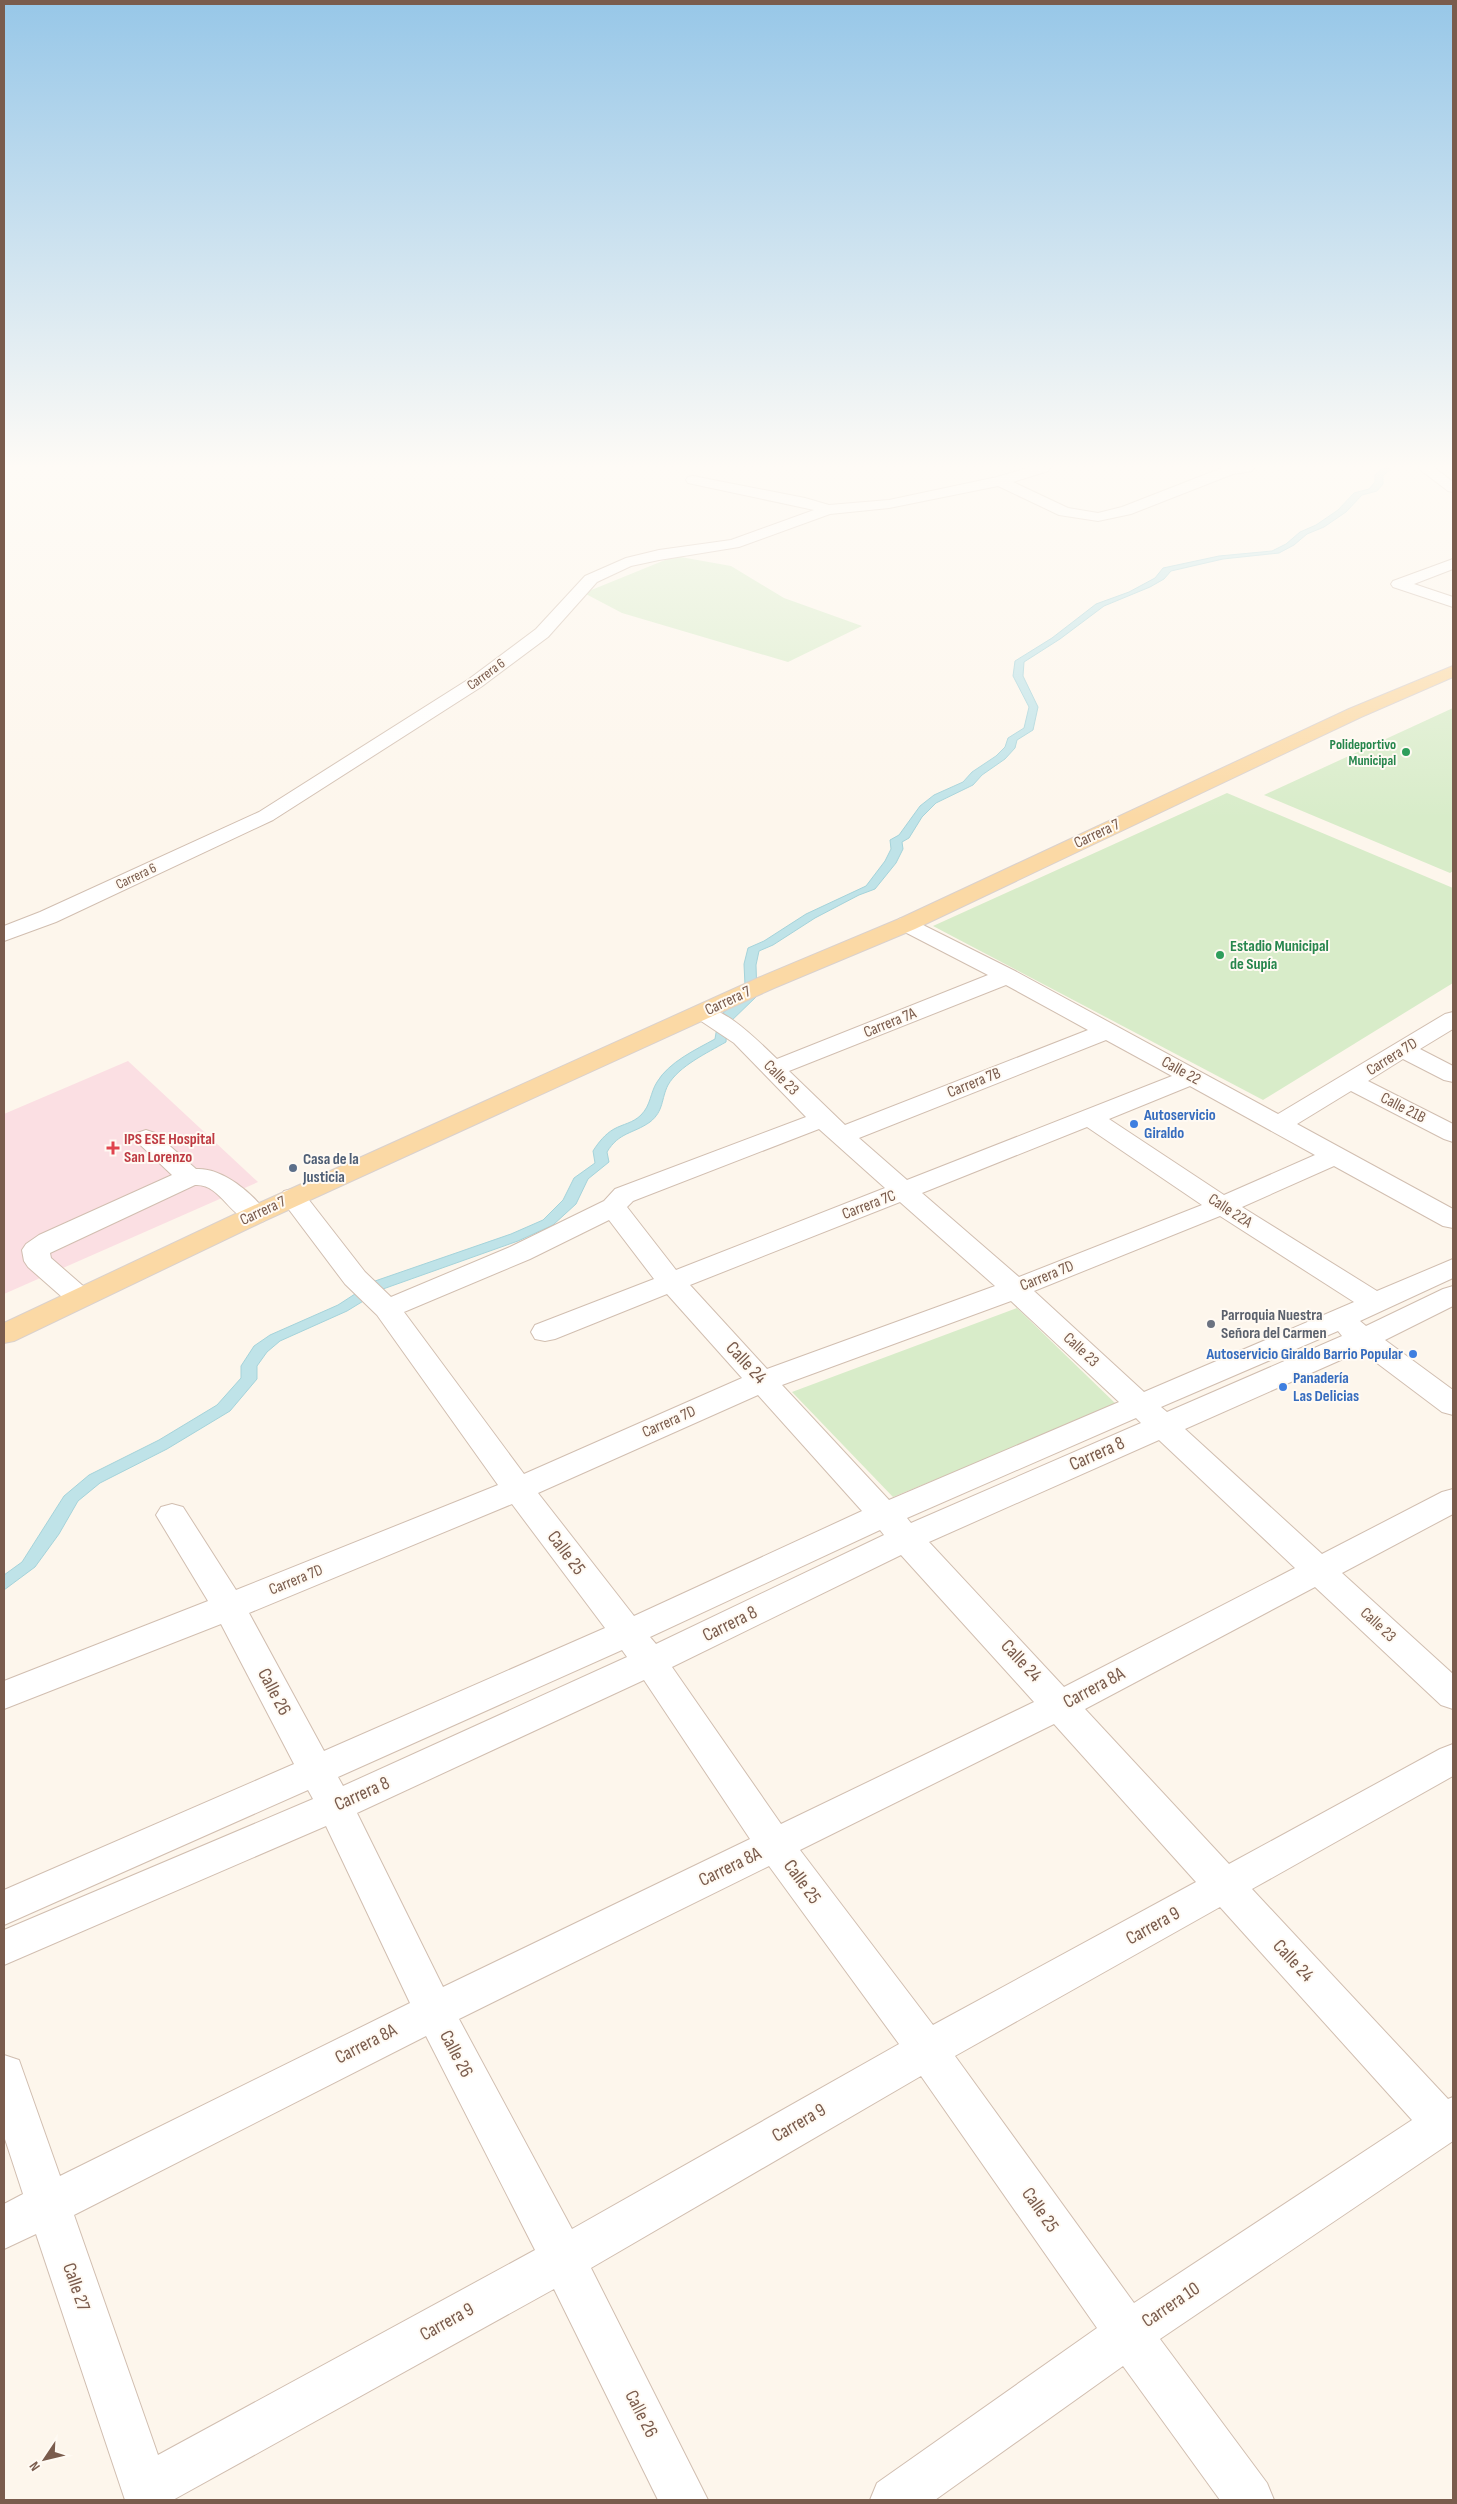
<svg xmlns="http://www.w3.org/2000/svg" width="1457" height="2504" viewBox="0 0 1457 2504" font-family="'Sofia Sans Condensed',sans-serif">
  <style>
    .medical { fill: #fbdfe3 }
    .green { fill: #d8ecc9 }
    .water { fill: #bfe3e8; stroke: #a5d3da }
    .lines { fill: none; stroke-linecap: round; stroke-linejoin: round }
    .minor-casing { stroke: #d1beb0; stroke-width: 2 }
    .major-casing { stroke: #dad1cd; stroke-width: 2 }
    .minor { fill: #fff; fill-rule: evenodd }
    .major { fill: #fbd9a5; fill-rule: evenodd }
    .leisure-dot { fill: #2e9e5b; stroke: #fffaf3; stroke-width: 2 }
    .shop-dot { fill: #3f7fe0; stroke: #fffaf3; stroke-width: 2 }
    .health-dot { fill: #e0444e; stroke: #fffaf3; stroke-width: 2 }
    .service-dot { fill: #5c6f8a; stroke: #fffaf3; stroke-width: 2 }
    .worship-dot { fill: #6b7280; stroke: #fffaf3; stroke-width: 2 }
    .labels { text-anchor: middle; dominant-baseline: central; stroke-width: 4; stroke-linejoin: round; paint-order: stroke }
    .far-street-label { font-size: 14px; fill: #7a5c4d; stroke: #fffaf3 }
    .far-leisure-label { font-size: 14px; font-weight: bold; fill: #27864d; stroke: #fffaf3; text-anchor: end }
    .street-label { font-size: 16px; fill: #7a5c4d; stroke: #fffaf3 }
    .leisure-label { font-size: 16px; font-weight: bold; fill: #27864d; stroke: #fffaf3; text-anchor: start }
    .shop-label { font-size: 16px; font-weight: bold; fill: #366cbe; stroke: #fffaf3; text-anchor: start }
    .health-label { font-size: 16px; font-weight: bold; fill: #be3a42; stroke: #fffaf3; text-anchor: start }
    .service-label { font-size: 16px; font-weight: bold; fill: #4e5e75; stroke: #fffaf3; text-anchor: start }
    .worship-label { font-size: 16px; font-weight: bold; fill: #5b616d; stroke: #fffaf3; text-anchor: start }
    .near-street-label { font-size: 19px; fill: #7a5c4d; stroke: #fffaf3 }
  </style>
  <rect width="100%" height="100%" fill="#fdf6ec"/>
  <polygon class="medical" points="128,1061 258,1182 4,1294 4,1114"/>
  <g class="green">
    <polygon points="675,556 731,566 784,598 862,626 788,662 622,613 584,593"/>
    <polygon points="1453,708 1453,871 1450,873 1264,795"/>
    <polygon points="1227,793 1453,888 1453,983 1263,1100 933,926"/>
    <polygon points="1017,1308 1117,1405 893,1497 792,1392"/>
  </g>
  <path class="water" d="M1382,468h10l-9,8v8l-6,7 -15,4 -16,17 -22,15 -17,7 -13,11 -15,8 -56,6 -52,12 -7,8 -14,8 -46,19 -44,33 -36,23 -1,14 15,31 -5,23 -16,10 -2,8 -10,11 -23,16 -9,10 -37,18 -14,14 -13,21 -7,4 1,7 -7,14 -21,26 -16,6 -44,23 -42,27 -14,6 -3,14 1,31 -30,29 -1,17c-19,11 -47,24 -58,43 -7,14 -4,26 -18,37 -17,12 -31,10 -43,30l2,10 -21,17 -12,25 -23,21 -35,16 -135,48 -36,22 -67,30 -13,11 -10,14v13l-27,32 -63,38 -67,34 -22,18 -19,33 -24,33 -31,23v-15l18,-13 42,-66 25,-21 70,-35 58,-35 24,-27v-12l13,-20 16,-11 68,-30 37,-24 136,-47 32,-14 20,-20 11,-22 21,-15 -2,-12c5,-8 12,-17 21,-22 9,-5 19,-6 27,-14 10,-10 9,-22 16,-33 12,-20 38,-32 58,-43l3,-18 6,-9 11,-8 10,-19 -1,-21 4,-16 16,-7 42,-27 60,-28 19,-25 6,-12 -1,-9 9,-5 21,-29 14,-11 29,-13 9,-10 24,-16 9,-9 3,-9 16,-10 5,-21 -16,-31 2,-15 37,-23 44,-34 33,-12 26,-14 8,-10 56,-12 53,-5 14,-7 14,-12 16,-7 22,-15 16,-17 15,-4 6,-7v-7z"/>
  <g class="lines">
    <defs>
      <g id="minor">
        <polygon points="1027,468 1050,468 1048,471 1013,482 1068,508 1098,513 1122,507 1222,468 1254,468 1252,471 1233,474 1131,514 1098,521 1059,515 998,486 889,508 830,514 739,547 659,560 631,566 597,582 548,637 481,687 273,820 56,922 4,941 4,926 40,912 259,812 469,679 536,629 585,576 626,558 659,550 731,540 814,510 688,483 686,480 688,477 693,476 805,498 829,505 889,500 997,477"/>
        <polygon points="1418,468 1435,468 1453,482 1453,492 1448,491"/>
        <polygon points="1453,559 1453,569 1414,584 1453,597 1453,607 1393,587 1391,584 1393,581"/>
        <path d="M907,917l108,54 263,143 167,-100 8,-2v17l-33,20 33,17v16l-9,-2 -41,-21 -35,22 85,43v18l-9,-3 -93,-48 -54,33 156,85v19l-10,-2 -109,-60 -92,41 135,84 76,-32v19l-93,43 6,5 77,-37 10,-3v20l-68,34 68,50v25l-11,-3 -81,-61 -176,78 137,125 120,-62 11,-3v25l-111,59 111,101v35l-12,-4 -126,-118 -230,122 144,155 211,-115 13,-5v32l-201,113 196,210 5,-2v44l-293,198 107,144 7,17h-54l-97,-134 -188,134h-65l7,-17 220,-155 -176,-252 -330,192 117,232h-50l-104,-211 -381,211h-48l-89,-266 -32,15v-45l19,-10 -19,-58v-81l15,5 41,116 350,-173 -84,-177 -322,139v-35l309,-131 -5,-9 -304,135v-35l290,-126 -73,-140 -217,85v-28l204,-80 -52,-86 5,-8 11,-3 11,3 53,83 262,-105 -121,-170 -32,-31 -61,-81 -4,-6 4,-6 9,-2 9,2 63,81 26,25 119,-50 94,-46 11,-12 191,-72 -72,-74 -39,-26 -4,-5 4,-5c25,-6 64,35 82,52l211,-84 -89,-46 -3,-5 3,-5zM1006,985l82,45 -243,95 -56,-54zM1106,1040l66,36 -265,104 -48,-42zM1190,1086l125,69 -91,40 -115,-76zM1087,1127l115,78 -183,72 -97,-84zM819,1129l66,59 -209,82 -49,-63 6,-6zM900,1202l95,84 -228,83 -77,-84zM1220,1216l134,86 -210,90 -110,-101zM609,1220l45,59 -119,46 -4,7 4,7 10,2 10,-2 112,-45 75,84 -218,96 -120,-162 126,-53zM1011,1301l108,101 -230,98 -107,-115zM1338,1331l4,5 -175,76 -6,-5zM758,1395l104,116 -228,105 -96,-123zM1136,1418l5,5 -230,100 -4,-5zM1159,1440l136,128 -231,119 -135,-145zM512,1504l93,124 -281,123 -75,-138zM880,1530l4,5 -228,109 -6,-7zM901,1555l133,147 -253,122 -109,-157zM622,1650l5,7 -284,129 -5,-9zM644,1680l106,159 -307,148 -86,-174zM1054,1724l142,158 -263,143 -133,-175zM769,1866l130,178 -327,185 -113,-210zM1220,1907l192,213 -278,183 -179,-247zM426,2036l109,214 -377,205 -84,-240z"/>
        <path d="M146,1130l9,3 41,36c26,-2 58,25 72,46l-4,6c-32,8 -40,-38 -69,-36l-145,68 1,5 39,34 4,6 -4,6 -10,3 -10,-3 -42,-37 -4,-6 -2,-11 4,-6 13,-9 133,-60 -39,-37 4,-5z"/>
      </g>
      <polygon id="major" points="1453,666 1453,677 1361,717 915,929 774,988 264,1221 14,1341 4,1343 4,1323 246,1209 758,978 899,919 1349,709"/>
    </defs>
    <use href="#minor" class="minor-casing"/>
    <use href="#major" class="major-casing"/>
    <use href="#minor" class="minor"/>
    <use href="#major" class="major"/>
  </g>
  <linearGradient id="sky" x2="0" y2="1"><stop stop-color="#97c7e8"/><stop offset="0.57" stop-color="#fefbf6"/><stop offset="1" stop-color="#fefbf6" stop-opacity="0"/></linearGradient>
  <rect width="1457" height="819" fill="url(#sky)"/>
  <g class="leisure-dot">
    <circle cx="1406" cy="752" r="5"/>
    <circle cx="1220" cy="955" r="5"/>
  </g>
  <g class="shop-dot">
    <circle cx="1134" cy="1124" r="5"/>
    <circle cx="1413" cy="1354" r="5"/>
    <circle cx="1283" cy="1387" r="5"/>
  </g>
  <path class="health-dot" d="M110.5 1140.5h5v5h5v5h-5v5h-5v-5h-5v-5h5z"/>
  <circle class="service-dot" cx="293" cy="1168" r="5"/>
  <circle class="worship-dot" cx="1211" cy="1324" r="5"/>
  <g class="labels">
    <g class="far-street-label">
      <text transform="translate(486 674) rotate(-36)">Carrera 6</text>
      <text transform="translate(136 876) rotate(-25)">Carrera 6</text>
    </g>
    <g class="far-leisure-label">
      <text x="1396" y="744">Polideportivo<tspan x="1396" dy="16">Municipal</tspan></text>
    </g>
    <g class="street-label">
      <text transform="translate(1097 834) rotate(-25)">Carrera 7</text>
      <text transform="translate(728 1001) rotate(-25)">Carrera 7</text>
      <text transform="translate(890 1023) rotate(-22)">Carrera 7A</text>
      <text transform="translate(1392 1057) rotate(-32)">Carrera 7D</text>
      <text transform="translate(1181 1071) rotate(29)">Calle 22</text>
      <text transform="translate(781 1078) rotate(45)">Calle 23</text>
      <text transform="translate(974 1083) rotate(-22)">Carrera 7B</text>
      <text transform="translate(1403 1108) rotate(27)">Calle 21B</text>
      <text transform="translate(869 1205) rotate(-21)">Carrera 7C</text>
      <text transform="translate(263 1211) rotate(-25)">Carrera 7</text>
      <text transform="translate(1230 1211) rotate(33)">Calle 22A</text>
      <text transform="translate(1047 1276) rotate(-22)">Carrera 7D</text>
      <text transform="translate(1081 1350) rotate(43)">Calle 23</text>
      <text transform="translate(669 1422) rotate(-24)">Carrera 7D</text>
      <text transform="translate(296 1580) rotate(-22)">Carrera 7D</text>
      <text transform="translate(1378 1625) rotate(43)">Calle 23</text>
    </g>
    <g class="leisure-label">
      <text x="1230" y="946">Estadio Municipal<tspan x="1230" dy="18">de Supía</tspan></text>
    </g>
    <g class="shop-label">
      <text x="1144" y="1115">Autoservicio<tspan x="1144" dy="18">Giraldo</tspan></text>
      <text x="1403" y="1354" text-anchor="end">Autoservicio Giraldo Barrio Popular</text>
      <text x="1293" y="1378">Panadería<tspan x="1293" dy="18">Las Delicias</tspan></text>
    </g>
    <g class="health-label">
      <text x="124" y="1139">IPS ESE Hospital<tspan x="124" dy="18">San Lorenzo</tspan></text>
    </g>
    <g class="service-label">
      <text x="303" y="1159">Casa de la<tspan x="303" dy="18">Justicia</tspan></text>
    </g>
    <g class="worship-label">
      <text x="1221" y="1315">Parroquia Nuestra<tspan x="1221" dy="18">Señora del Carmen</tspan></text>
    </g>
    <g class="near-street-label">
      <text transform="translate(746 1363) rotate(47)">Calle 24</text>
      <text transform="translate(1097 1454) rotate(-24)">Carrera 8</text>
      <text transform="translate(566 1553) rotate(53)">Calle 25</text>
      <text transform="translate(730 1624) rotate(-26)">Carrera 8</text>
      <text transform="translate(1021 1661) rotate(47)">Calle 24</text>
      <text transform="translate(1094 1688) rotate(-28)">Carrera 8A</text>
      <text transform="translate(274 1692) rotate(62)">Calle 26</text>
      <text transform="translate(362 1794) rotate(-24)">Carrera 8</text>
      <text transform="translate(730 1867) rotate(-26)">Carrera 8A</text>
      <text transform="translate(802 1882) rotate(54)">Calle 25</text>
      <text transform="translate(1153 1926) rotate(-29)">Carrera 9</text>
      <text transform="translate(1293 1961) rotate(47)">Calle 24</text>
      <text transform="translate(366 2044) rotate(-27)">Carrera 8A</text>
      <text transform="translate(456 2054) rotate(62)">Calle 26</text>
      <text transform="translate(799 2123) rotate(-30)">Carrera 9</text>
      <text transform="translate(1040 2210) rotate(55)">Calle 25</text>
      <text transform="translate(76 2287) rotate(71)">Calle 27</text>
      <text transform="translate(1171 2305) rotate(-34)">Carrera 10</text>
      <text transform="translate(447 2322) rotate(-29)">Carrera 9</text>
      <text transform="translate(641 2414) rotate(63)">Calle 26</text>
    </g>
  </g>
  <rect width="1457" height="2504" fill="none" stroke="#7a5c4d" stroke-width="10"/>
  <g transform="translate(45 2459) rotate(235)" stroke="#fffaf3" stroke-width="4" paint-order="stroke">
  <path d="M0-4L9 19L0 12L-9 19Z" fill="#7a5c4d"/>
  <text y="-8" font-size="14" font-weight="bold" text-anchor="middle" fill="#7a5c4d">N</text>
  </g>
</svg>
